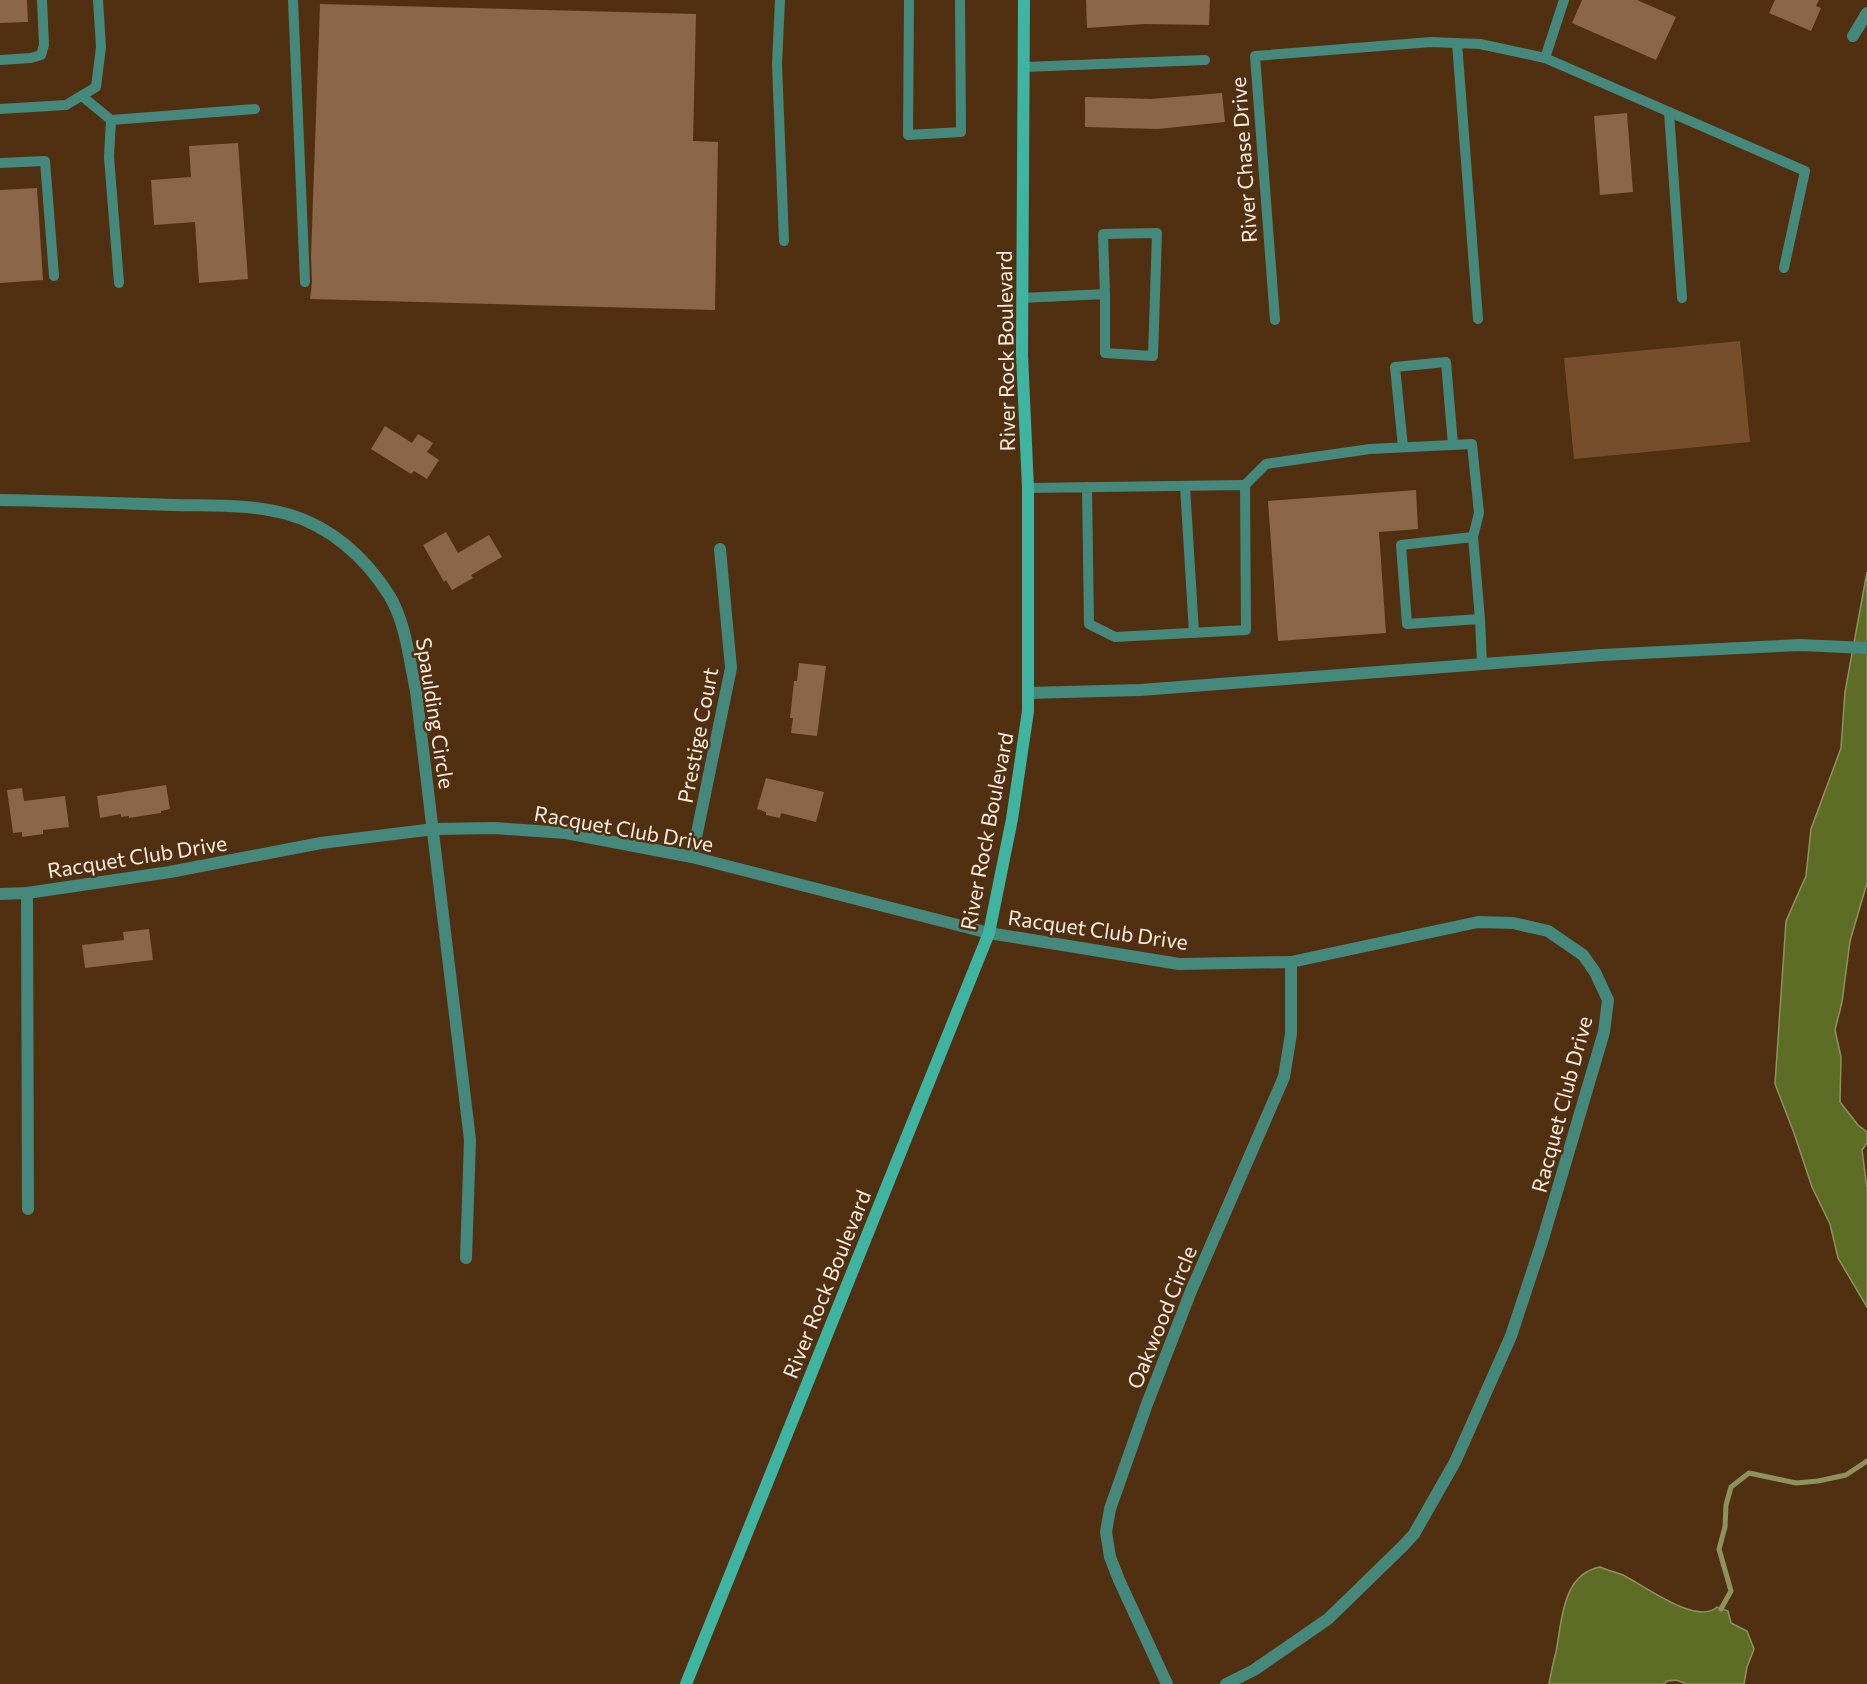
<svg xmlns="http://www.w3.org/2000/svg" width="1867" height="1684" viewBox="0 0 1867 1684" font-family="Commissioner,sans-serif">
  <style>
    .green { fill: #764e2c }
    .water { fill: #5d6d26; stroke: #8e935e; stroke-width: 1.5 }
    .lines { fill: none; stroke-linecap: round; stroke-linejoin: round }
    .stream { stroke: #8e935e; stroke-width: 5 }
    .building { fill: #8b6648 }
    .lane { stroke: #45887c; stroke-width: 10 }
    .street { stroke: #45887c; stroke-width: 12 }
    .secondary { stroke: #3eb4a1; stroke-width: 12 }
    .labels { text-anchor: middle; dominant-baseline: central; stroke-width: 5; stroke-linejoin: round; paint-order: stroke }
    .street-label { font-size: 21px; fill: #ffede0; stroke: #513011 }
  </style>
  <rect width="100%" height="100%" fill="#513011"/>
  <polygon class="green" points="1740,341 1750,442 1574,459 1564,358"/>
  <g class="water">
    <polygon points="1867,572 1867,883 1850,941 1842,1002 1835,1030 1841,1057 1840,1102 1858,1125 1867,1132 1867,1143 1862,1150 1867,1188 1867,1307 1838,1258 1830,1224 1812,1187 1794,1133 1775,1084 1786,921 1806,876 1811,829 1841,748 1845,692"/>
    <path d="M1600,1567c7,3 15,5 23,8 20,10 74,51 94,32l11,4 3,12 16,8 7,18 -7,18 -3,17h-57l-11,-4 -9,1 -3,3h-115c2,-11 4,-21 7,-32 6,-31 6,-78 44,-85z"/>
  </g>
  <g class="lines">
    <polyline class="stream" points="1721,1609 1731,1591 1719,1549 1725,1527 1726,1505 1731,1487 1749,1473 1796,1483 1818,1481 1846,1475 1867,1461"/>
  </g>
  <g class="building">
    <polygon points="0,0 27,0 28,22 0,23"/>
    <polygon points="1086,0 1210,0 1209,25 1144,24 1087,28"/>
    <polygon points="1582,0 1637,0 1676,17 1656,60 1572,23"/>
    <polygon points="1775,0 1819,0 1816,6 1821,8 1811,31 1769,13"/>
    <polygon points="320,4 696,14 693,141 718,142 715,310 310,299 312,282 311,256"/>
    <polygon points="1222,93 1225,122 1158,129 1085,127 1085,97 1151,99"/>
    <polygon points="1627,113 1633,192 1600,195 1594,116"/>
    <polygon points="238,143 248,279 199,283 195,222 154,225 151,180 191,177 189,146"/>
    <polygon points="37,188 43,280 0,283 0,190"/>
    <polygon points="385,426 412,443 418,434 433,443 427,452 439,460 427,479 414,471 411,474 371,449"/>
    <polygon points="1416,490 1418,529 1379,532 1386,633 1278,641 1268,501"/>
    <polygon points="446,532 458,553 489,535 502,557 471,575 473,578 452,590 446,580 444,582 423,545"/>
    <polygon points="799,663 826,666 817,736 791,733 793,718 790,718 794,681 797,681"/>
    <polygon points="766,778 824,792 816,822 781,813 780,818 766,815 766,812 757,809"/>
    <polygon points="166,785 170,809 161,811 161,813 129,818 129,816 121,817 121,814 100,818 97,796"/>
    <polygon points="22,788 24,801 65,796 69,827 43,830 43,834 22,837 22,832 13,833 7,790"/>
    <polygon points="149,929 153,960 85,968 82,945 124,940 123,932"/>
  </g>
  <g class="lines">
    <g class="lane">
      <polyline points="293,0 305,282"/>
      <polyline points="780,0 777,64 784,241"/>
      <polyline points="909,0 908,135 961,132 960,0"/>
      <polyline points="1564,0 1545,58 1805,171 1784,268"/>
      <polyline points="1457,43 1478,319"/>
      <polyline points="0,60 31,58 41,55 44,45 42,0"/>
      <polyline points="1024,67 1205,60"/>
      <polyline points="82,96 111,120 109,157 119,283"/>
      <polyline points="0,109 66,105 96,87 101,47 98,0"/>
      <polyline points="1669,112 1682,298"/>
      <polyline points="111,120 255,109"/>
      <polyline points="0,163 45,161 54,276"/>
      <polyline points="1022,298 1105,294 1103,234 1157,233 1153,356 1105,353 1105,294"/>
      <polyline points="1275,320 1255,56 1431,42 1480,44 1545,58"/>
      <polyline points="1403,447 1395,367 1446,362 1453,445"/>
      <polyline points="1245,485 1266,464 1370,449 1472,444 1479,513 1473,537 1401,545 1407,624 1480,619 1482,664"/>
      <polyline points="1185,486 1194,633"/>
      <polyline points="1028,488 1245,485 1246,630 1115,637 1089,624 1087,487"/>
      <polyline points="1473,537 1480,619"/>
    </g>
    <g class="street">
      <polyline points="1853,36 1867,13"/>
      <path d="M0,500c58,1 116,3 174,5 37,1 77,-1 113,9 43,12 78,43 102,81 17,28 20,64 27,96l54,449 -4,118"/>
      <polyline points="1028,693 1140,690 1602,655 1800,645 1867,648"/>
      <polyline points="692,857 731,668 720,549"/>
      <polyline points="27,893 28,1209"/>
      <polyline points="0,894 27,893 170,872 321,843 434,829 494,828 566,833 692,857 989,933 1179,964 1291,962 1478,922 1513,923 1548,931 1583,955 1595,972 1608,1000 1604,1032 1542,1242 1511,1336 1455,1462 1414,1534 1403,1546 1328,1619 1254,1670 1226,1684"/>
      <polyline points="1167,1684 1119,1580 1110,1557 1106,1532 1110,1509 1147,1404 1191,1291 1284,1077 1291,1034 1291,962"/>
    </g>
    <polyline class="secondary" points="686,1684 989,933 1012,819 1028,711 1028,488 1022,355 1024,0"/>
  </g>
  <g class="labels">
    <g class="street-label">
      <text transform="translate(1243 160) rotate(-94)">River Chase Drive</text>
      <text transform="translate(1005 351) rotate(-91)">River Rock Boulevard</text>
      <text transform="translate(436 713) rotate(81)">Spaulding Circle</text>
      <text transform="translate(697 735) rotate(-79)">Prestige Court</text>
      <text transform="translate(624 828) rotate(10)">Racquet Club Drive</text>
      <text transform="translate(986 831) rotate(-79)">River Rock Boulevard</text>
      <text transform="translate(137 856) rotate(-9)">Racquet Club Drive</text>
      <text transform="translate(1098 929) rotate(8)">Racquet Club Drive</text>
      <text transform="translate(1561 1104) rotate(-75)">Racquet Club Drive</text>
      <text transform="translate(826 1284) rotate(-68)">River Rock Boulevard</text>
      <text transform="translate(1161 1317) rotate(-68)">Oakwood Circle</text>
    </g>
  </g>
</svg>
